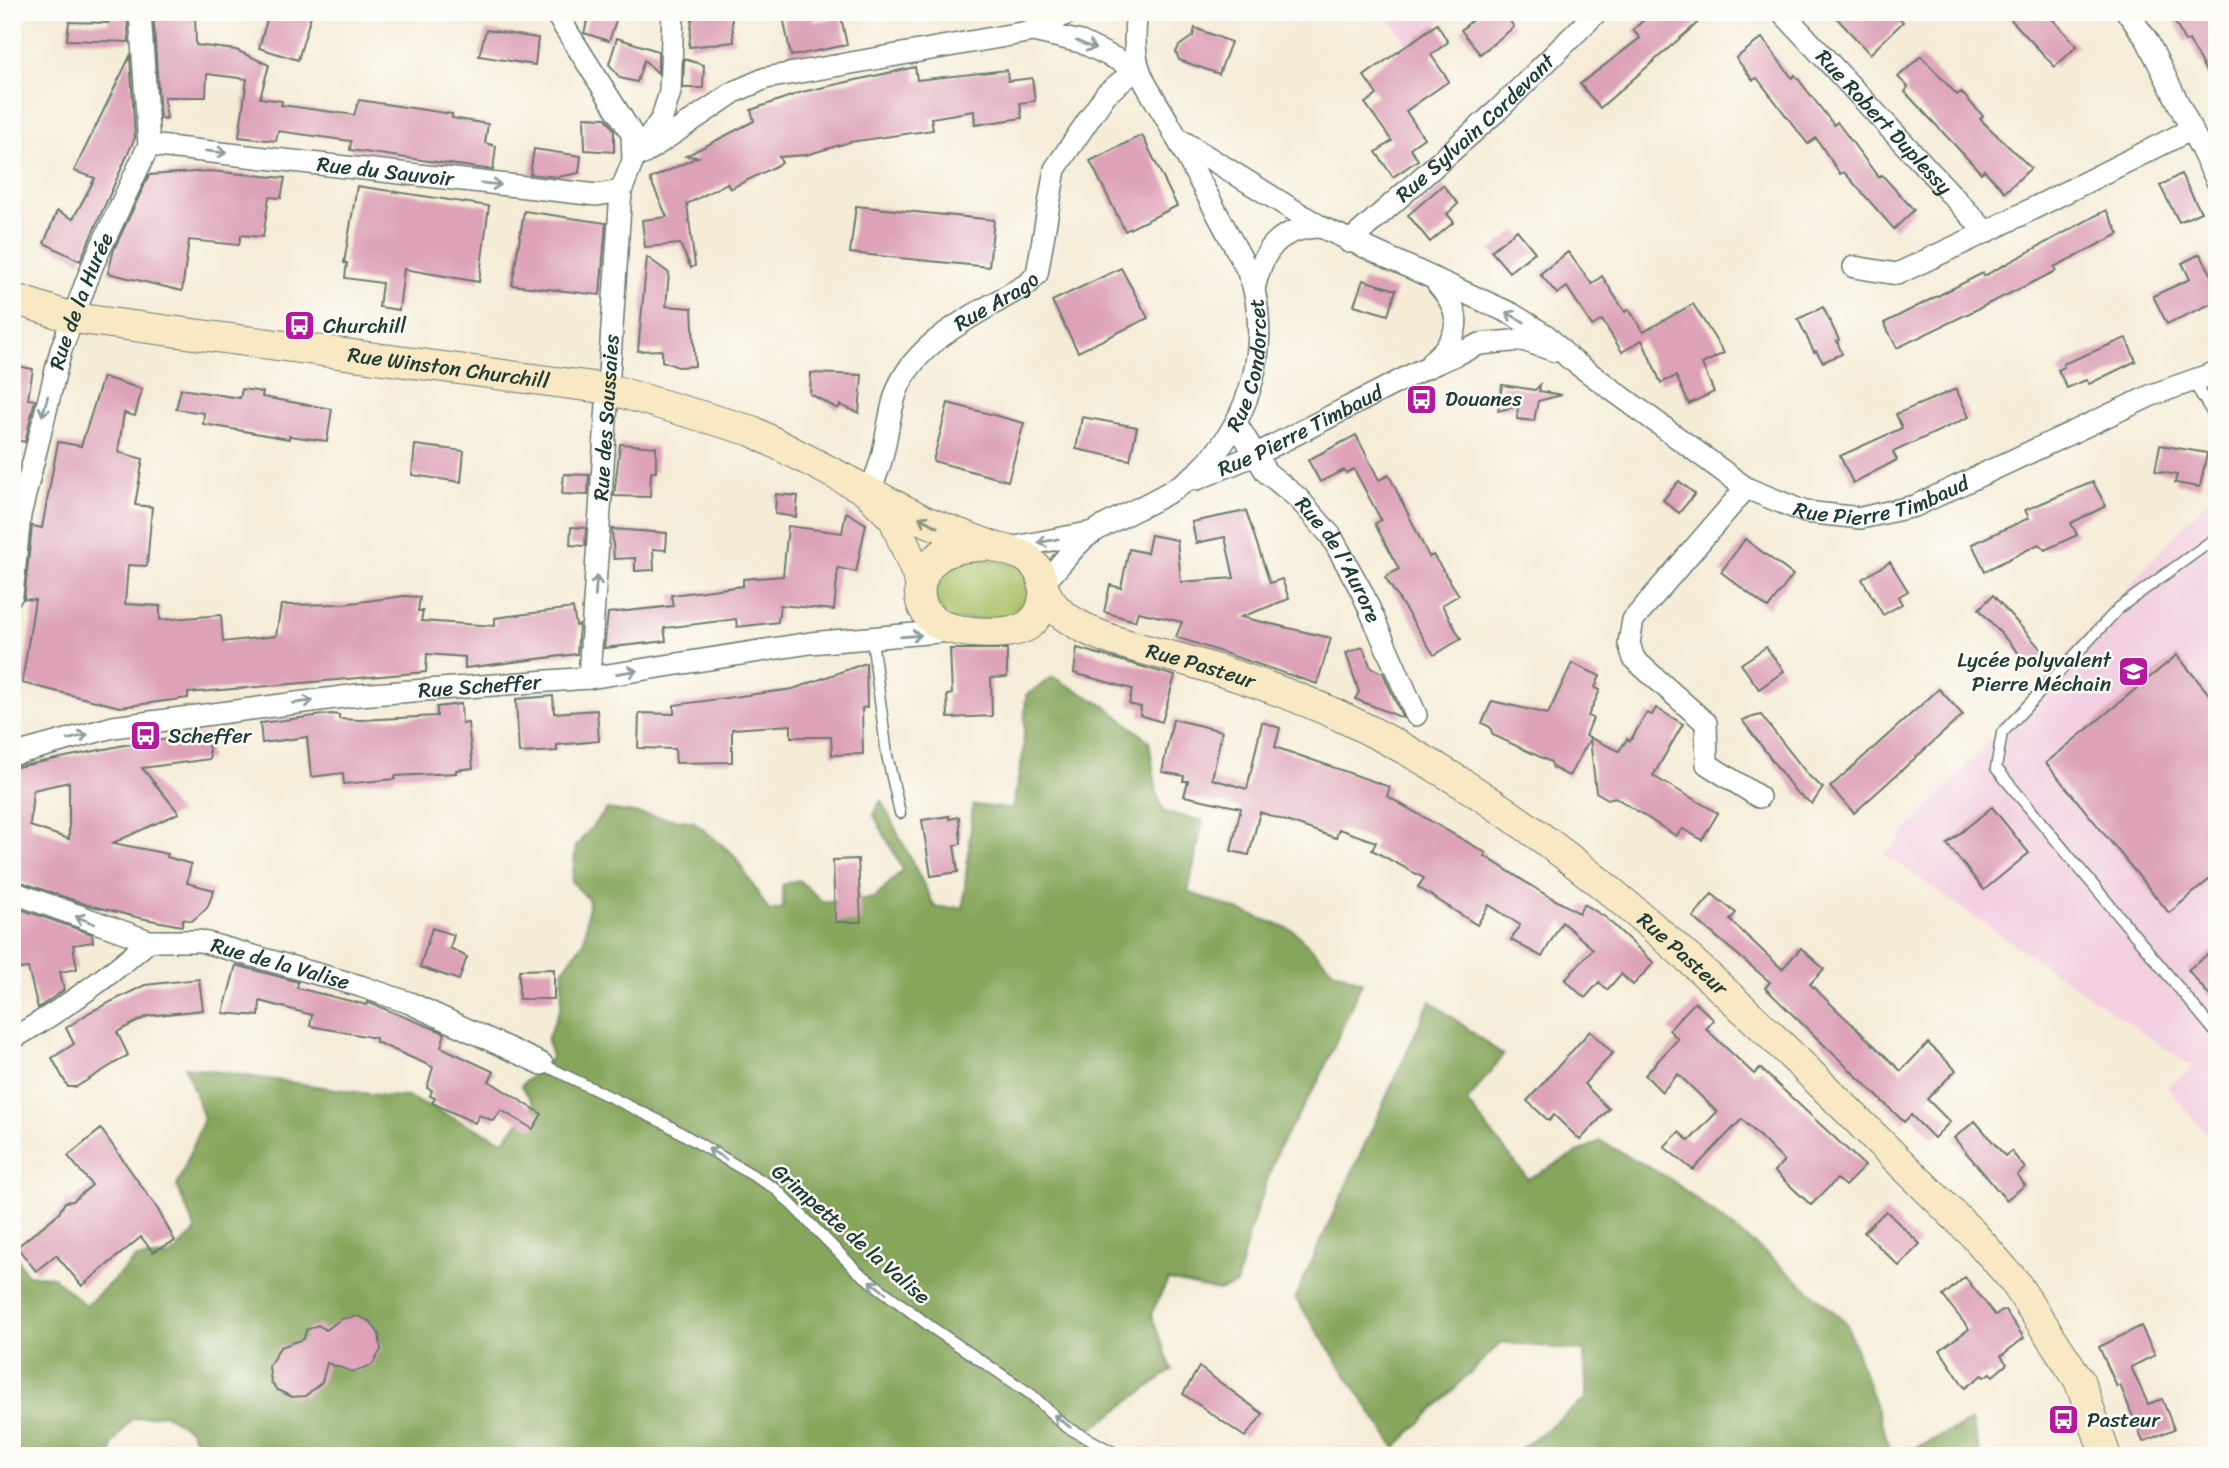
<svg xmlns="http://www.w3.org/2000/svg" width="2229" height="1468" viewBox="0 0 2229 1468" font-family="Sriracha,sans-serif">
  <style>
    .built { fill: #f2cfe1 }
    .green { fill: #a8c066; stroke: #647e4d; stroke-width: 2 }
    .forest { fill: #86a65b; stroke: #527248; stroke-width: 2 }
    .building { fill: #dda2b8; fill-rule: evenodd }
    .lines { fill: none; stroke-linecap: round; stroke-linejoin: round }
    .lane-casing { stroke: #6a7a6d; stroke-width: 13 }
    .street-casing { stroke: #6a7a6d; stroke-width: 24 }
    .secondary-casing { stroke: #6a7a6d; stroke-width: 32 }
    .lane { stroke: #fff; stroke-width: 10 }
    .street { stroke: #fff; stroke-width: 21 }
    .secondary { stroke: #f8e8c3; stroke-width: 30 }
    .oneway { stroke: #8f9e9a }
    .oneway2 { stroke: #8c927c }
    .labels { text-anchor: middle; dominant-baseline: central; stroke-width: 5; stroke-linejoin: round; paint-order: stroke }
    .street-label { font-size: 21px; fill: #1f3d34; stroke: #fdfcf7 }
    .poi-label { font-size: 21px; fill: #1f3d34; stroke: #fdfcf7; text-anchor: start }
  </style>
  <rect width="100%" height="100%" fill="#fdfcf7"/>
  <filter id="ink" filterUnits="userSpaceOnUse"><feTurbulence type="fractalNoise" baseFrequency=".0143" numOctaves="2"/><feDisplacementMap in="SourceGraphic" scale="14" xChannelSelector="R" yChannelSelector="G"/><feConvolveMatrix kernelMatrix="1 2 1 2 8 2 1 2 1" color-interpolation-filters="sRGB"/></filter>
  <filter id="wash" filterUnits="userSpaceOnUse"><feTurbulence type="fractalNoise" baseFrequency=".00686" numOctaves="4" result="noise"/><feDisplacementMap in="SourceGraphic" scale="28" xChannelSelector="R" yChannelSelector="G"/><feGaussianBlur stdDeviation="1.57" result="paint"/><feColorMatrix in="noise" values="0 0 0 0 0 0 0 0 0 0 0 0 0 0 0 0 0 1.4 0 .05"/><feComposite in="paint" operator="in"/></filter>
  <g filter="url(#wash)">
    <rect width="100%" height="100%" fill="#f5ecd7"/>
    <g class="built">
      <polygon points="1385,12 1454,12 1408,45"/>
      <polygon points="2217,489 2217,1147 2167,1086 2194,1068 1885,855"/>
    </g>
    <path class="green" d="M965,556l56,9 15,25 -18,29 -70,1c-24,-33 -22,-49 17,-64z"/>
    <g class="forest">
      <polygon points="1053,677 1107,707 1149,741 1157,795 1164,812 1203,821 1188,892 1293,930 1333,970 1362,982 1319,1080 1278,1149 1249,1233 1236,1285 1218,1291 1168,1280 1151,1314 1172,1370 1081,1437 1112,1456 202,1456 190,1430 164,1414 131,1419 112,1445 112,1456 12,1456 12,1250 27,1275 53,1277 86,1306 136,1258 170,1256 196,1231 177,1186 204,1118 185,1067 384,1096 408,1097 503,1141 534,1104 521,1086 552,1057 547,1039 561,1007 563,970 584,941 589,900 572,882 576,846 607,809 694,822 734,855 769,911 783,908 782,885 799,880 823,902 874,898 903,870 874,815 881,800 935,907 963,908 973,805 1012,809 1023,755 1026,695"/>
      <polygon points="1430,1001 1503,1055 1467,1102 1528,1179 1600,1141 1669,1178 1769,1256 1846,1322 1893,1456 1511,1456 1587,1398 1584,1351 1501,1342 1395,1448 1295,1298"/>
      <polygon points="1971,1422 1981,1456 1898,1456"/>
    </g>
    <g id="blocks">
      <g class="building">
        <polygon points="108,12 127,12 129,42 67,40 69,22 108,23"/>
        <polygon points="153,12 195,12 196,45 236,50 269,65 260,98 282,101 281,105 354,115 359,100 452,114 452,118 488,124 485,143 496,146 493,170 350,150 351,141 278,131 276,141 239,137 247,79 207,74 206,97 164,97 167,119 160,118"/>
        <polygon points="269,12 312,12 298,60 259,48"/>
        <polygon points="590,12 619,12 609,41 584,33"/>
        <polygon points="693,12 731,12 734,42 689,47"/>
        <polygon points="782,12 811,12 813,22 841,17 847,45 791,56"/>
        <polygon points="1482,12 1504,12 1514,27 1480,54 1461,30"/>
        <polygon points="1652,12 1710,12 1600,108 1580,84 1640,38 1633,30"/>
        <polygon points="1831,12 1894,12 1903,22 1870,54"/>
        <polygon points="2004,12 2046,12 2077,46 2055,67"/>
        <polygon points="2170,12 2217,12 2217,92 2189,40 2185,42"/>
        <polygon points="1437,24 1448,42 1431,55 1449,81 1406,111 1424,138 1410,148 1418,160 1393,177 1376,152 1392,141 1365,103 1377,95 1364,76"/>
        <polygon points="1195,28 1231,42 1219,74 1179,60 1176,52 1179,46 1193,36"/>
        <polygon points="486,30 538,38 535,65 479,56"/>
        <polygon points="617,38 658,51 658,73 644,60 637,82 620,78 609,64"/>
        <polygon points="1762,38 1792,78 1795,75 1834,125 1837,122 1879,178 1882,175 1914,210 1894,229 1844,172 1840,174 1816,138 1808,144 1757,78 1753,80 1736,58"/>
        <polygon points="130,56 135,138 80,261 44,243 57,211 73,219 95,178 74,171"/>
        <polygon points="1921,56 1957,95 1961,92 1983,116 1980,119 2031,168 2005,192 1984,170 1981,173 1905,92 1908,87 1898,77"/>
        <polygon points="684,59 704,65 703,88 683,88"/>
        <polygon points="915,67 917,80 1007,70 1008,81 1032,78 1035,101 1020,103 1022,118 975,125 974,111 931,118 933,130 850,142 806,155 779,157 782,163 730,189 727,183 687,204 695,266 691,268 680,244 645,247 642,220 667,217 650,179 698,157 686,156 754,121 751,110 802,92"/>
        <polygon points="584,117 606,118 614,130 614,152 585,150"/>
        <polygon points="1142,135 1177,206 1125,231 1090,161"/>
        <polygon points="534,149 581,156 579,173 558,177 530,174"/>
        <polygon points="209,171 285,178 281,198 269,197 263,237 241,235 239,245 189,240 182,291 108,273 114,249 149,175"/>
        <polygon points="2181,174 2201,212 2179,222 2160,186"/>
        <polygon points="1443,185 1458,204 1447,214 1454,222 1430,242 1408,215"/>
        <polygon points="357,186 489,206 479,282 404,269 399,310 379,307 382,283 345,278 347,263 344,263"/>
        <polygon points="856,206 994,220 989,267 850,253"/>
        <polygon points="2106,210 2119,234 2054,267 2056,271 1897,348 1884,323 1983,273 1984,276"/>
        <polygon points="524,211 606,223 600,295 512,285"/>
        <polygon points="1517,230 1535,252 1509,272 1491,251"/>
        <polygon points="1568,252 1592,284 1602,276 1625,312 1629,309 1643,332 1693,304 1724,353 1702,364 1714,392 1689,404 1676,376 1661,383 1642,340 1622,352 1602,320 1592,326 1567,287 1557,294 1540,274"/>
        <polygon points="2200,254 2217,284 2217,301 2167,324 2153,296 2190,279 2182,263"/>
        <polygon points="647,257 669,273 666,306 692,308 695,366 678,367 662,361 662,350 638,351"/>
        <polygon points="1121,268 1148,318 1078,352 1052,301"/>
        <polygon points="1363,280 1396,290 1388,315 1354,305"/>
        <polygon points="1823,307 1839,340 1837,341 1842,354 1823,362 1816,351 1814,352 1798,319"/>
        <polygon points="2126,338 2136,361 2089,384 2086,380 2067,388 2058,370 2064,367 2063,364"/>
        <polygon points="12,365 33,369 28,399 35,400 25,442 12,439"/>
        <polygon points="811,373 862,375 859,413 840,405 838,409 810,394"/>
        <polygon points="103,377 142,389 135,416 124,413 118,452 143,459 135,505 152,507 147,566 128,565 125,604 160,606 160,620 221,615 223,642 276,636 281,605 344,604 404,596 420,597 418,611 423,611 421,621 495,626 495,618 573,608 576,626 579,625 577,654 465,668 465,657 427,654 426,672 188,693 188,698 120,707 22,683 35,600 24,599 32,526 42,528 58,442 81,446"/>
        <polygon points="1502,385 1535,390 1540,385 1539,391 1562,395 1538,401 1534,421 1517,419 1518,406 1498,411"/>
        <polygon points="181,389 240,398 242,389 263,392 262,397 332,409 327,441 289,436 289,439 203,424 204,413 176,409"/>
        <polygon points="1956,389 1969,417 1893,452 1897,460 1853,483 1840,456 1902,428 1896,414"/>
        <polygon points="948,403 1024,423 1008,481 933,461"/>
        <polygon points="1082,417 1137,427 1130,460 1076,449"/>
        <polygon points="1356,435 1379,480 1389,475 1429,557 1433,555 1459,595 1442,605 1461,639 1434,655 1385,577 1399,569 1375,524 1381,520 1354,469 1346,473 1344,470 1320,482 1308,460"/>
        <polygon points="620,444 656,447 656,472 651,472 650,497 614,496"/>
        <polygon points="415,445 464,451 461,482 412,475"/>
        <polygon points="2160,445 2207,453 2200,487 2175,483 2177,475 2155,471"/>
        <polygon points="564,474 589,475 588,495 562,494"/>
        <polygon points="1679,481 1695,494 1679,513 1663,500"/>
        <polygon points="2093,482 2106,506 2071,523 2077,535 2045,550 2039,544 1985,571 1972,544 2029,518 2025,510"/>
        <polygon points="776,494 798,496 796,517 775,514"/>
        <polygon points="1246,511 1270,583 1282,579 1289,599 1241,617 1331,638 1317,684 1176,637 1182,622 1138,612 1135,621 1104,612 1110,585 1121,588 1129,549 1147,553 1151,535 1177,540 1181,582 1234,578 1225,537 1196,543 1192,522"/>
        <polygon points="846,512 866,524 856,572 838,568 834,610 780,605 778,622 737,627 736,619 664,628 666,641 604,648 608,613 673,606 671,595 743,586 743,579 783,576 788,526 842,533"/>
        <polygon points="571,527 586,528 585,546 570,545"/>
        <polygon points="612,529 667,533 666,550 653,549 654,570 635,571 635,558 614,559"/>
        <polygon points="1745,539 1793,575 1768,608 1721,572"/>
        <polygon points="1890,562 1908,591 1898,597 1902,604 1883,615 1862,579"/>
        <polygon points="1993,595 2046,655 2032,668 1979,609"/>
        <polygon points="1363,647 1371,668 1383,673 1403,718 1355,699 1359,692 1346,653"/>
        <polygon points="1766,647 1784,671 1759,689 1741,664"/>
        <polygon points="1077,648 1175,676 1162,722 1140,715 1141,707 1129,704 1132,689 1074,673"/>
        <polygon points="950,649 1007,649 1007,677 991,678 992,716 948,718 947,695 952,694"/>
        <polygon points="2177,655 2217,704 2217,873 2169,913 2046,763"/>
        <polygon points="866,663 867,707 862,708 863,754 832,755 831,737 791,737 791,725 732,729 732,762 676,763 675,749 638,748 639,713 674,714 674,705 793,689"/>
        <polygon points="1572,663 1600,676 1595,688 1600,690 1588,716 1593,718 1586,736 1619,751 1627,739 1630,741 1647,713 1652,715 1656,708 1683,724 1653,776 1718,813 1702,840 1683,829 1676,836 1615,797 1608,799 1596,792 1590,739 1569,776 1553,768 1551,762 1493,735 1490,727 1482,723 1492,701 1548,714"/>
        <polygon points="1939,689 1963,715 1854,813 1830,787"/>
        <polygon points="553,696 554,713 597,710 599,741 557,745 557,751 519,753 516,699"/>
        <polygon points="461,704 462,724 468,723 473,768 456,770 456,773 395,776 395,779 344,784 343,773 311,777 307,737 262,743 260,723 331,714 339,715 339,719 360,720 437,716 437,707"/>
        <polygon points="1761,715 1809,776 1823,788 1812,804 1795,791 1742,720"/>
        <polygon points="1173,719 1222,731 1212,779 1247,789 1262,722 1280,728 1275,747 1390,787 1387,796 1486,853 1485,856 1541,892 1579,913 1584,904 1605,917 1654,963 1633,985 1621,974 1607,990 1599,982 1585,998 1565,980 1593,949 1562,922 1542,957 1511,940 1520,925 1489,905 1477,925 1418,887 1424,878 1372,850 1376,842 1339,829 1336,838 1260,812 1249,855 1231,851 1241,808 1184,796 1188,781 1183,781 1184,776 1162,772"/>
        <path d="M207,734l3,25 -68,9 37,45 -66,30 55,11 -1,3 24,7 -4,19 27,7 -7,18 -15,13 -9,-2 -1,7 -42,-8 -55,-14 -73,-25v-111l112,-23zM69,782v57l-39,-13 3,-36z"/>
        <polygon points="1992,807 2029,853 1984,890 1947,844"/>
        <polygon points="949,816 949,819 959,817 961,844 954,845 958,872 931,876 922,820"/>
        <polygon points="858,859 861,922 835,922 833,860"/>
        <polygon points="1712,894 1736,913 1730,920 1782,969 1801,948 1824,969 1810,984 1901,1071 1928,1043 1956,1070 1927,1099 1950,1122 1934,1138 1911,1115 1904,1122 1765,988 1770,982 1693,917"/>
        <polygon points="12,906 92,934 93,942 73,945 77,969 60,972 64,990 38,1008 28,968 20,969 17,954 12,955"/>
        <polygon points="432,928 454,935 450,948 467,957 459,980 420,967"/>
        <polygon points="2217,947 2217,1005 2188,970"/>
        <polygon points="236,965 298,982 297,988 367,1005 367,1002 445,1033 441,1047 494,1072 489,1081 542,1114 533,1129 501,1110 494,1121 479,1115 475,1123 432,1103 435,1098 430,1096 432,1090 427,1088 433,1067 376,1042 376,1038 310,1026 312,1015 260,1001 259,1016 223,1013"/>
        <polygon points="554,969 554,999 519,999 519,970"/>
        <polygon points="199,979 203,1010 148,1016 117,1032 128,1055 76,1087 68,1087 52,1058 74,1044 66,1028 90,1012 145,985"/>
        <polygon points="1695,1002 1714,1020 1706,1029 1754,1074 1760,1068 1865,1166 1845,1186 1837,1179 1811,1205 1774,1171 1784,1161 1742,1119 1693,1170 1664,1147 1679,1132 1689,1141 1717,1112 1678,1074 1662,1092 1645,1075 1678,1039 1669,1030"/>
        <polygon points="1590,1031 1613,1053 1584,1084 1609,1109 1580,1140 1554,1115 1549,1121 1527,1101"/>
        <polygon points="1975,1121 2005,1156 2011,1151 2025,1168 2017,1175 2025,1185 2006,1200 1954,1138"/>
        <polygon points="101,1129 157,1208 175,1241 153,1252 141,1237 82,1286 56,1255 36,1271 17,1247 59,1213 65,1202 73,1201 92,1185 68,1156"/>
        <polygon points="1886,1211 1920,1244 1899,1266 1864,1232"/>
        <polygon points="1965,1277 1995,1315 2005,1310 2024,1338 2001,1356 2007,1364 1993,1376 1990,1373 1984,1377 1982,1375 1965,1388 1940,1350 1969,1329 1943,1296"/>
        <polygon points="358,1316 371,1322 379,1334 381,1350 372,1365 353,1372 327,1363 322,1382 305,1396 292,1397 277,1390 271,1382 269,1366 280,1347 304,1339 306,1330 318,1325 326,1330 341,1319"/>
        <polygon points="2141,1326 2155,1355 2131,1367 2148,1404 2162,1399 2174,1429 2143,1442 2120,1385 2117,1387 2099,1347"/>
        <polygon points="1199,1367 1263,1414 1245,1437 1183,1394"/>
      </g>
    </g>
  </g>
  <g filter="url(#ink)">
    <use href="#blocks" fill-opacity="0" stroke="#6a7a6d" stroke-width="2"/>
    <g class="lines">
      <defs>
        <g id="lane">
          <polyline points="2192,380 2217,420"/>
          <polyline points="2217,537 2120,607 2002,733 1996,768 2217,1034"/>
          <polyline points="872,639 887,755 900,813"/>
          <polyline points="542,1064 666,1124 776,1189 857,1271 931,1327 1032,1395 1065,1426 1120,1456"/>
          <polyline points="2215,1456 2217,1455"/>
        </g>
        <g id="street">
          <polyline points="555,12 632,134 633,161"/>
          <path id="s1" d="M1782,12l204,220 204,-102"/>
          <polyline points="2127,12 2147,40 2217,181"/>
          <polyline points="1033,31 1081,42 1137,69"/>
          <path id="s2" d="M1177,138l144,89 191,87 35,22 22,22 177,130 59,24 56,6 54,-12 237,-111 65,-23"/>
          <path id="s3" d="M149,145l448,50 24,-4"/>
          <polyline points="643,154 734,92 766,78 1033,31 1070,12"/>
          <path id="s4" d="M1349,242l149,-132 99,-98"/>
          <polyline points="1854,267 1897,274 1986,232"/>
          <path d="M1254,289c9,-40 24,-61 67,-62"/>
          <path d="M1432,361c29,-24 32,-48 6,-76"/>
          <path id="s5" d="M1236,423l30,49 32,26 33,38 31,56 54,123"/>
          <path id="s6" d="M1197,479l58,-24 164,-84 61,-27 43,-4 32,11"/>
          <polyline points="1746,488 1633,620 1629,643 1634,659 1706,723 1707,764 1759,797"/>
          <path id="s7" d="M868,493c19,-37 16,-56 26,-93 15,-59 87,-87 135,-117l8,-9 18,-105 51,-75 31,-25"/>
          <polyline points="1005,549 1093,532"/>
          <path id="s8" d="M1043,583c18,-16 31,-40 52,-52 38,-23 83,-36 113,-69 42,-47 60,-110 46,-172 -4,-20 -18,-40 -27,-58 -18,-34 -36,-68 -55,-103 -27,-50 -43,-56 -35,-117"/>
          <path id="s9" d="M12,595l8,-80 41,-165 32,-86 56,-119 -9,-133"/>
          <path id="s10" d="M589,678l32,-487 12,-30 29,-43 8,-26 3,-80"/>
          <path id="s11" d="M12,755l101,-28 38,-5 207,-27 231,-17 221,-35 140,-12"/>
          <path id="s12" d="M12,892l137,49h51l160,45 50,17 132,61"/>
          <path d="M12,1039c50,-29 94,-60 137,-98"/>
        </g>
        <g id="secondary">
          <path id="s13" d="M12,298l61,20 536,71 143,42 173,90 64,24"/>
          <polyline points="873,498 894,519 920,582"/>
          <path d="M989,545c11,4 26,6 36,12 24,15 26,53 2,69 -17,11 -77,8 -93,-5 -25,-20 -15,-57 13,-69 12,-6 29,-5 42,-7z"/>
          <path id="s14" d="M1045,592c6,12 16,23 27,29 32,21 73,28 109,38 55,16 111,34 163,59 245,115 438,331 630,517l40,46 65,99 27,76"/>
        </g>
      </defs>
      <use href="#lane" class="lane-casing"/>
      <use href="#street" class="street-casing"/>
      <use href="#secondary" class="secondary-casing"/>
      <use href="#lane" class="lane"/>
      <use href="#street" class="street"/>
      <use href="#secondary" class="secondary"/>
    </g>
    <defs><path id="oneway-shaft" d="M-6 0H5M1.5-3L5.5 0L1.5 3" fill="none" stroke-width="1.6" stroke-linecap="round" stroke-linejoin="round" transform="scale(1.75)"/></defs>
    <g class="oneway">
      <use href="#oneway-shaft" transform="translate(1086 45) rotate(23)"/>
      <use href="#oneway-shaft" transform="translate(216 152) rotate(6)"/>
      <use href="#oneway-shaft" transform="translate(491 184) rotate(6)"/>
      <use href="#oneway-shaft" transform="translate(1515 317) rotate(-152)"/>
      <use href="#oneway-shaft" transform="translate(45 406) rotate(106)"/>
      <use href="#oneway-shaft" transform="translate(1048 541) rotate(169)"/>
      <use href="#oneway-shaft" transform="translate(596 586) rotate(-86)"/>
      <use href="#oneway-shaft" transform="translate(911 636) rotate(-5)"/>
      <use href="#oneway-shaft" transform="translate(627 672) rotate(-9)"/>
      <use href="#oneway-shaft" transform="translate(303 702) rotate(-7)"/>
      <use href="#oneway-shaft" transform="translate(78 737) rotate(-15)"/>
      <use href="#oneway-shaft" transform="translate(85 920) rotate(-158)"/>
      <use href="#oneway-shaft" transform="translate(717 1154) rotate(-149)"/>
      <use href="#oneway-shaft" transform="translate(878 1287) rotate(-142)"/>
      <use href="#oneway-shaft" transform="translate(1062 1421) rotate(-142)"/>
    </g>
    <use class="oneway2" href="#oneway-shaft" transform="translate(928 522) rotate(-152)"/>
  </g>
  <defs>
    <symbol id="bus-square" viewBox="-11 -11 22 22"><rect x="-9" y="-9" width="18" height="18" rx="4" fill="#b5179e" stroke="#fdfcf7"/><path d="M-5-6H5V4H4V6H2V4H-2V6H-4V4H-5ZM-3.5-4V0h7V-4ZM-3.5 1.2v1.5H-2V1.2ZM2 1.2v1.5H3.5V1.2Z" fill="#fff"/></symbol>
    <symbol id="school-square" viewBox="-11 -11 22 22"><rect x="-9" y="-9" width="18" height="18" rx="4" fill="#b5179e" stroke="#fdfcf7"/><path d="M0-5L7-2L0 1L-7-2ZM-4 1L0 2.5L4 1V4Q0 6-4 4Z" fill="#fff"/></symbol>
  </defs>
  <g fill-rule="evenodd">
    <use href="#bus-square" x="282" y="308" width="35" height="35"/>
    <use href="#bus-square" x="1404" y="382" width="35" height="35"/>
    <use href="#school-square" x="2116" y="654" width="35" height="35"/>
    <use href="#bus-square" x="128" y="718" width="35" height="35"/>
    <use href="#bus-square" x="2046" y="1402" width="35" height="35"/>
  </g>
  <g class="labels">
    <g class="street-label">
      <text stroke="none"><textPath href="#s1" startOffset="150">Rue Robert Duplessy</textPath></text>
      <text stroke="none"><textPath href="#s4" startOffset="170">Rue Sylvain Cordevant</textPath></text>
      <text stroke="none"><textPath href="#s3" startOffset="238">Rue du Sauvoir</textPath></text>
      <text stroke="none"><textPath href="#s7" startOffset="243">Rue Arago</textPath></text>
      <text stroke="none"><textPath href="#s9" startOffset="303">Rue de la Hurée</textPath></text>
      <text stroke="none"><textPath href="#s8" startOffset="315">Rue Condorcet</textPath></text>
      <text stroke="none"><textPath href="#s13" startOffset="443">Rue Winston Churchill</textPath></text>
      <text stroke="none"><textPath href="#s10" startOffset="261">Rue des Saussaies</textPath></text>
      <text stroke="none"><textPath href="#s6" startOffset="114">Rue Pierre Timbaud</textPath></text>
      <text stroke="none"><textPath href="#s2" startOffset="814">Rue Pierre Timbaud</textPath></text>
      <text stroke="none"><textPath href="#s5" startOffset="173">Rue de l'Aurore</textPath></text>
      <text stroke="none"><textPath href="#s14" startOffset="177">Rue Pasteur</textPath></text>
      <text stroke="none"><textPath href="#s11" startOffset="474">Rue Scheffer</textPath></text>
      <text stroke="none"><textPath href="#s14" startOffset="744">Rue Pasteur</textPath></text>
      <text stroke="none"><textPath href="#s12" startOffset="280">Rue de la Valise</textPath></text>
      <text transform="translate(851 1234) rotate(41)">Grimpette de la Valise</text>
    </g>
    <g class="poi-label">
      <text x="323" y="326">Churchill</text>
      <text x="1445" y="399">Douanes</text>
      <text x="2111" y="660" text-anchor="end">Lycée polyvalent<tspan x="2111" dy="24">Pierre Méchain</tspan></text>
      <text x="168" y="736">Scheffer</text>
      <text x="2087" y="1420">Pasteur</text>
    </g>
  </g>
  <rect width="2229" height="1468" fill="none" stroke="#fdfcf7" stroke-width="42"/>
</svg>
